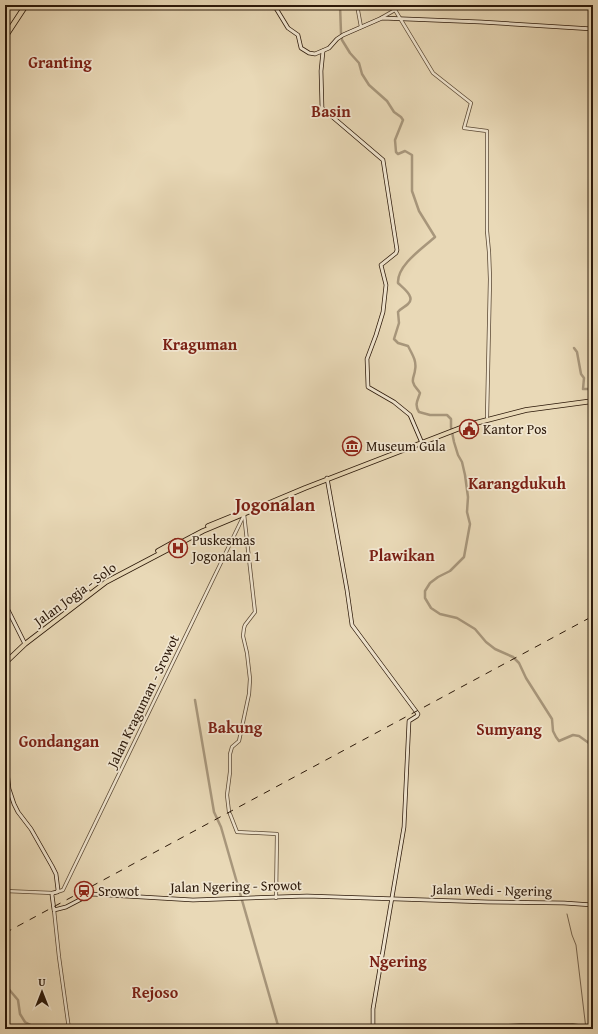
<svg xmlns="http://www.w3.org/2000/svg" width="598" height="1034" viewBox="0 0 598 1034" font-family="'Gentium Book Plus',serif">
  <style>
    .lines { fill: none; stroke-linecap: round; stroke-linejoin: round }
    .stream { stroke: #76644e; stroke-width: 1 }
    .river { stroke: #a8977c; stroke-width: 2.5 }
    .tertiary-casing { stroke: #5a4834; stroke-width: 4 }
    .secondary-casing { stroke: #2b1809; stroke-width: 4.5 }
    .trunk-casing { stroke: #2b1809; stroke-width: 5.5 }
    .motorway-casing { stroke: #2b1809; stroke-width: 6 }
    .tertiary { stroke: #f1e6d0; stroke-width: 2.5 }
    .secondary { stroke: #f1e6d0; stroke-width: 3 }
    .trunk { stroke: #e9d9b7; stroke-width: 4 }
    .motorway { stroke: #e9d9b7; stroke-width: 4.5 }
    .rail { stroke: #2b1809; stroke-width: 1; stroke-dasharray: 7 7; stroke-linecap: butt }
    .labels { text-anchor: middle; dominant-baseline: central; stroke-width: 3.5; stroke-linejoin: round; paint-order: stroke }
    .poi-label { font-size: 14px; fill: #2b1809; stroke: #f1e6d0; text-anchor: start }
    .street-label { font-size: 14px; fill: #2b1809; stroke: #f1e6d0 }
    .quarter-label { font-size: 16px; font-weight: bold; fill: #7a1f14; stroke: #f1e6d0 }
    .district-label { font-size: 18px; font-weight: bold; fill: #7a1f14; stroke: #f1e6d0 }
  </style>
  <rect width="100%" height="100%" fill="#e9d9b7"/>
  <filter id="stains"><feTurbulence type="fractalNoise" baseFrequency=".005" numOctaves="4"/><feColorMatrix values="0 0 0 0 .2 0 0 0 0 .09 0 0 0 0 .02 0 0 0 .5 -.17"/></filter>
  <radialGradient id="worn" r=".72"><stop offset=".6" stop-color="#630" stop-opacity="0"/><stop offset="1" stop-color="#630" stop-opacity=".3"/></radialGradient>
  <g class="lines">
    <polyline class="stream" points="567,914 572,935 576,945 586,1029"/>
    <g class="river">
      <path d="M340,5l1,28 1,7 8,13 9,10 3,11 7,11 18,16 7,11 7,5 2,3 -8,20 1,12 2,2 7,-3 7,4v36l7,20 16,26c-12,11 -38,28 -37,46 5,5 18,14 10,21 -3,3 -7,4 -10,8l1,11 -5,16 4,4 10,3c4,8 9,15 7,24 0,4 -3,8 -2,12 1,5 5,7 7,11 -2,7 -6,11 -1,19l11,3h17l4,4v8l3,15 4,13 4,7 3,13 3,22 -1,15 3,12 -6,33 -14,14 -12,6 -8,6 -5,8v7l6,10 9,6 17,4 18,11 11,13 9,7 18,8 6,6 7,15 26,41 1,12 3,6 3,4 14,-6 6,1 14,10"/>
      <polyline points="574,348 577,352 581,374 584,378 583,389 590,389"/>
      <polyline points="195,700 214,812 221,827 279,1029"/>
      <polyline points="5,976 7,987 18,1000 20,1014 25,1022 38,1029"/>
    </g>
    <defs>
      <g id="tertiary">
        <polyline points="357,5 361,27"/>
        <polyline points="392,5 433,73 471,103 464,128 487,131 487,231 489,252 490,279 487,417"/>
        <polyline points="381,18 395,10"/>
        <polyline points="229,812 227,795 230,772 230,754 232,747 239,741 249,694 250,679 247,653 243,636 244,628 245,625 255,612 244,514"/>
        <polyline points="230,814 237,832 277,834 276,898"/>
        <polyline points="5,891 53,893"/>
        <polyline points="57,892 63,890 244,515"/>
        <polyline points="54,910 59,957 69,1029"/>
        <polyline points="460,1029 525,1025 571,1025 593,1028"/>
      </g>
      <g id="secondary">
        <polyline points="274,5 288,28 298,35 301,48 309,53 315,54 329,48 337,39 343,35 382,18 481,22 593,29"/>
        <polyline points="323,51 321,71 322,108 383,160 397,250 396,253 381,265 386,285 383,312 376,335 367,359 368,387 394,402 410,415 422,443"/>
        <polyline points="327,478 347,590 352,625 418,714 417,716 409,721 404,827 373,1009 373,1029"/>
        <polyline points="5,604 25,644"/>
        <polyline points="5,751 9,789 14,804 18,812 31,829 52,866 56,874 58,890 57,892 53,893 52,895 54,910 66,907 91,894 193,900 307,896 488,902 564,903 593,905"/>
      </g>
      <g id="trunk">
        <polyline points="208,526 250,509"/>
        <polyline points="158,551 176,541"/>
        <polyline points="67,608 88,592"/>
        <polyline points="5,663 25,644 106,582 203,531 305,488 468,425 526,410 593,401"/>
      </g>
      <polyline id="motorway" points="5,37 26,5"/>
    </defs>
    <use href="#tertiary" class="tertiary-casing"/>
    <use href="#secondary" class="secondary-casing"/>
    <use href="#trunk" class="trunk-casing"/>
    <use href="#motorway" class="motorway-casing"/>
    <use href="#tertiary" class="tertiary"/>
    <use href="#secondary" class="secondary"/>
    <use href="#trunk" class="trunk"/>
    <use href="#motorway" class="motorway"/>
    <polyline class="rail" points="5,933 593,616"/>
  </g>
  <defs>
    <symbol id="civic-ring" viewBox="-11 -11 22 22"><circle r="9.5" fill="#f1e6d0" stroke="#8f2418" stroke-width="1.5"/><path d="M-.6-6.5H3V-4.5H.6V-3L4-1V1h2V6H-6V1h2V-1L-.6-3ZM-1.2 2.5V6h2.4V2.5Z" fill="#8f2418"/></symbol>
    <symbol id="museum-ring" viewBox="-11 -11 22 22"><circle r="9.5" fill="#f1e6d0" stroke="#8f2418" stroke-width="1.5"/><path d="M0-6L6-3V-2H-6V-3ZM-5-1h2V3h-2ZM-1-1h2V3h-2ZM3-1h2V3H3ZM-6 4H6V6H-6Z" fill="#8f2418"/></symbol>
    <symbol id="hospital-ring" viewBox="-11 -11 22 22"><circle r="9.5" fill="#f1e6d0" stroke="#8f2418" stroke-width="1.5"/><path d="M-5-5h3v3.5h4V-5h3V5h-3V1.5h-4V5h-3Z" fill="#8f2418"/></symbol>
    <symbol id="station-ring" viewBox="-11 -11 22 22"><circle r="9.5" fill="#f1e6d0" stroke="#8f2418" stroke-width="1.5"/><path d="M-3-6H3Q5-6 5-4V2Q5 4 3 4L4.5 6H3L1.5 4h-3L-3 6H-4.5L-3 4Q-5 4-5 2V-4Q-5-6-3-6ZM-3.5-4v3h7v-3ZM-3.5 1v1.5H-2V1ZM2 1v1.5H3.5V1Z" fill="#8f2418"/></symbol>
  </defs>
  <g fill-rule="evenodd">
    <use href="#civic-ring" x="458" y="418" width="22" height="22"/>
    <use href="#museum-ring" x="341" y="435" width="22" height="22"/>
    <use href="#hospital-ring" x="167" y="537" width="22" height="22"/>
    <use href="#station-ring" x="73" y="880" width="22" height="22"/>
  </g>
  <g class="labels">
    <g class="poi-label">
      <text x="483" y="429">Kantor Pos</text>
      <text x="366" y="446">Museum Gula</text>
      <text x="192" y="540">Puskesmas<tspan x="192" dy="16">Jogonalan 1</tspan></text>
      <text x="98" y="891">Srowot</text>
    </g>
    <g class="street-label">
      <text transform="translate(75 594) rotate(-36)">Jalan Jogja - Solo</text>
      <text transform="translate(143 701) rotate(-64)">Jalan Kraguman - Srowot</text>
      <text transform="translate(236 886) rotate(-1)">Jalan Ngering - Srowot</text>
      <text transform="translate(492 890) rotate(1)">Jalan Wedi - Ngering</text>
    </g>
    <g class="quarter-label">
      <text x="60" y="62">Granting</text>
      <text x="331" y="111">Basin</text>
      <text x="200" y="344">Kraguman</text>
      <text x="517" y="483">Karangdukuh</text>
      <text x="402" y="555">Plawikan</text>
      <text x="235" y="727">Bakung</text>
      <text x="509" y="729">Sumyang</text>
      <text x="59" y="741">Gondangan</text>
      <text x="398" y="961">Ngering</text>
      <text x="155" y="992">Rejoso</text>
    </g>
    <g class="district-label">
      <text x="275" y="504">Jogonalan</text>
    </g>
  </g>
  <rect width="598" height="1034" fill="none" stroke="#e9d9b7" stroke-width="20"/>
  <rect x="6" y="6" width="586" height="1022" fill="none" stroke="#2b1809" stroke-width="2"/>
  <rect x="10" y="10" width="578" height="1014" fill="none" stroke="#2b1809"/>
  <g transform="translate(42 992)" stroke="#f1e6d0" stroke-width="3" paint-order="stroke">
  <path d="M0-3L7 15L0 10L-7 15Z" fill="#2b1809"/>
  <text y="-6" font-size="11" font-weight="bold" text-anchor="middle" fill="#2b1809">U</text>
  </g>
  <rect width="100%" height="100%" filter="url(#stains)"/>
  <rect width="100%" height="100%" fill="url(#worn)"/>
</svg>
